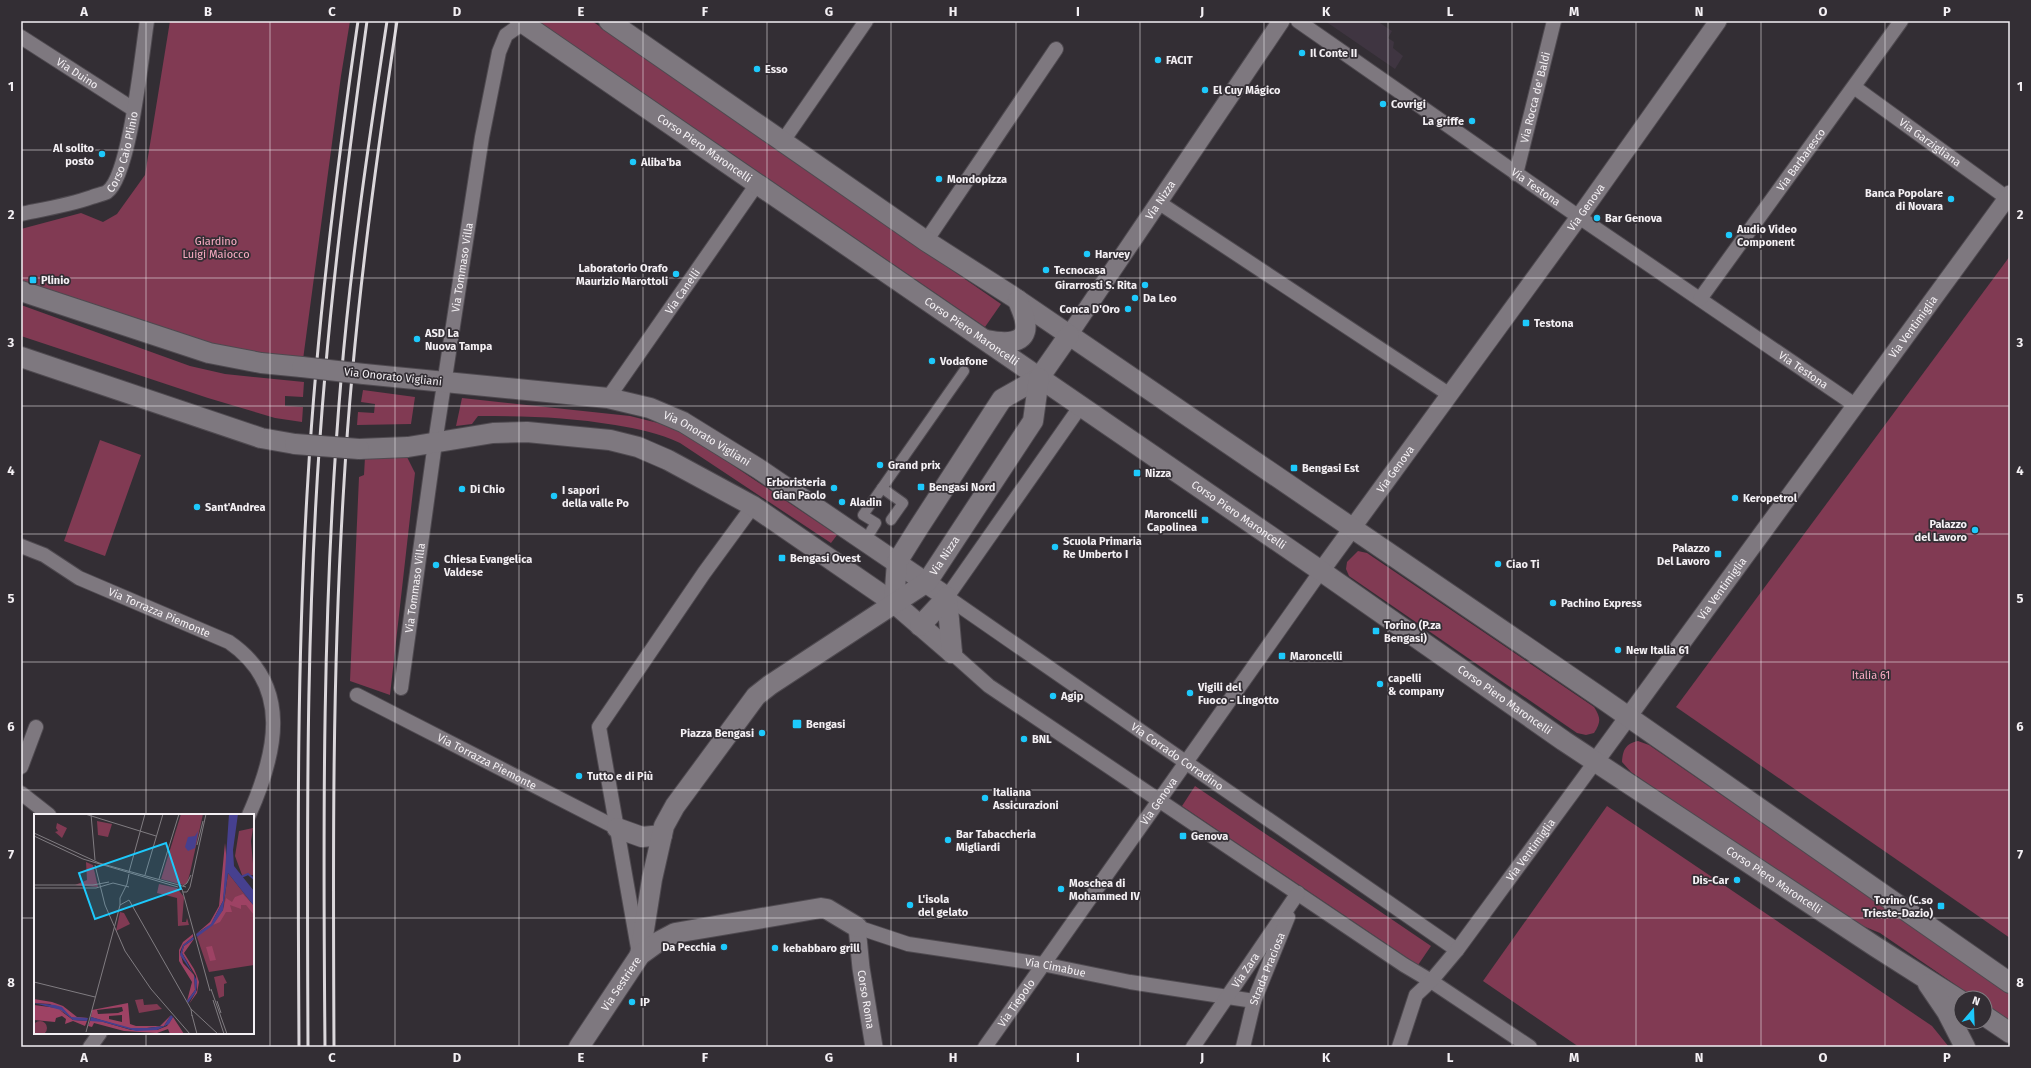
<svg xmlns="http://www.w3.org/2000/svg" width="2031" height="1068" viewBox="0 0 2031 1068" font-family="'Fira Sans',sans-serif">
  <style>
    .built { fill: #3f3541 }
    .green { fill: #813a53 }
    .lines { fill: none; stroke-linecap: round; stroke-linejoin: round }
    .pedestrian-casing { stroke: #4f4a50; stroke-width: 12 }
    .minor-casing { stroke: #4f4a50; stroke-width: 16 }
    .tertiary-casing { stroke: #4f4a50; stroke-width: 19 }
    .secondary-casing { stroke: #4f4a50; stroke-width: 22 }
    .pedestrian { stroke: #7e787f; stroke-width: 10 }
    .minor { stroke: #7e787f; stroke-width: 14 }
    .tertiary { stroke: #7e787f; stroke-width: 17 }
    .secondary { stroke: #7e787f; stroke-width: 20 }
    .rail { stroke: #dbd7db; stroke-width: 3 }
    .secondary-bridge-casing { stroke: #4f4a50; stroke-width: 22; stroke-linecap: butt }
    .secondary-bridge { stroke: #7e787f; stroke-width: 20 }
    .grid { fill: none; stroke: #f4f0f4; stroke-width: 1; stroke-opacity: 0.55 }
    .poi-dot { fill: #1dc9fc; stroke: #332e34; stroke-width: 1.5 }
    .labels { text-anchor: middle; dominant-baseline: central; stroke-width: 3.5; stroke-linejoin: round; paint-order: stroke }
    .poi-label { font-size: 11px; font-weight: bold; fill: #f4f0f4; stroke: #332e34; text-anchor: start }
    .street-label { font-size: 11px; fill: #f4f0f4; stroke: #332e34 }
    .park-label { font-size: 11px; fill: #faadc4; stroke: #332e34 }
    .inset-river { fill: none; stroke: #46408f; stroke-width: 2 }
    .inset-road { fill: none; stroke: #807c81; stroke-width: 1 }
    .view { fill: #1dc9fc; fill-opacity: 0.15; stroke: #1dc9fc; stroke-width: 2 }
    .inset-edge { fill: none; stroke: #f4f0f4; stroke-width: 2 }
    .neatline { fill: none; stroke: #f4f0f4; stroke-width: 1.5 }
    .grid-label { font-size: 13px; text-anchor: middle; font-weight: bold; fill: #f4f0f4 }
  </style>
  <rect width="100%" height="100%" fill="#332e34"/>
  <polygon class="built" points="1325,21 1377,21 1392,31 1388,38 1394,42 1393,48 1403,56 1395,69"/>
  <g class="green">
    <polygon points="170,21 350,21 341,76 302,367 261,363 21,291 21,229 81,213 103,222 117,214 145,175"/>
    <polygon points="538,21 592,21 1001,304 985,327"/>
    <polygon points="2010,256 2010,938 1676,707"/>
    <polygon points="21,305 190,366 225,374 304,382 303,397 285,396 285,406 303,407 302,422 275,418 208,398 21,336"/>
    <polygon points="363,390 415,397 411,424 357,425 358,412 374,413 375,404 361,402"/>
    <path d="M462,398l168,18 32,8 24,10 151,101 -6,8 -151,-100c-21,-10 -42,-14 -65,-18 -47,-8 -89,-9 -137,-9l-6,8 -16,2z"/>
    <polygon points="100,440 141,455 105,556 64,541"/>
    <polygon points="365,457 407,457 415,473 390,695 350,681 359,477 364,475"/>
    <path d="M1358,551l9,2 227,154c7,11 7,15 0,26l-8,2 -9,-2 -228,-157 -3,-7 1,-7z"/>
    <path d="M1638,741l11,4 361,249v28l-25,-17v-7h-10l-95,-65 -34,-14 -215,-147 -9,-10c1,-12 3,-18 16,-21z"/>
    <polygon points="1195,786 1431,946 1418,965 1182,806"/>
    <polygon points="1607,806 1932,1026 1949,1047 1579,1047 1483,981"/>
  </g>
  <g class="lines">
    <defs>
      <g id="pedestrian">
        <polyline points="882,488 903,503 891,520"/>
        <polyline points="871,531 876,523 863,515 964,371"/>
      </g>
      <g id="minor">
        <path id="s1" d="M1298,21l281,196 276,188"/>
        <path id="s2" d="M21,37l112,72"/>
        <path id="s3" d="M1854,87l153,111"/>
        <polyline points="783,141 866,21"/>
        <path id="s4" d="M1516,174l38,-153"/>
        <polyline points="1158,202 1450,395"/>
        <path id="s5" d="M21,214c24,-5 48,-9 71,-17 5,-2 11,-3 15,-5 23,-16 35,-139 40,-171"/>
        <polyline points="926,241 1056,49"/>
        <path id="s6" d="M1700,299l201,-278"/>
        <path id="s7" d="M608,398l149,-214"/>
        <path id="s8" d="M1080,407l-133,190 510,353"/>
        <path id="s9" d="M21,546l23,9 35,23 150,64c64,44 47,112 20,173"/>
        <polyline points="952,653 989,686 1404,965 1431,981 1530,1047"/>
        <path id="s10" d="M401,688l34,-245 47,-306 17,-85 7,-17 17,-12"/>
        <path id="s11" d="M357,695l260,133"/>
        <polyline points="21,767 36,727"/>
        <polyline points="21,793 49,815"/>
        <path id="s12" d="M857,927l51,17 134,20 88,18 124,19"/>
        <polyline points="638,948 599,727 704,573 753,506"/>
        <polyline points="90,1047 100,1033"/>
        <path id="s13" d="M985,1047l336,-476"/>
        <path id="s14" d="M1193,1047l105,-154"/>
        <path id="s15" d="M1243,1047l11,-46 34,-84"/>
        <path id="s16" d="M1399,1047l17,-52 15,-14 26,-31 138,-188"/>
      </g>
      <g id="tertiary">
        <path id="s17" d="M1069,335l212,-314"/>
        <path id="s18" d="M1321,571l258,-354 139,-196"/>
        <path id="s19" d="M1595,762l415,-568"/>
        <path id="s20" d="M857,927l4,41 13,79"/>
      </g>
      <g id="secondary">
        <path id="s21" d="M520,21l801,550 243,170 312,206 85,54"/>
        <polyline points="609,21 926,241 1012,296 1597,695 2010,983"/>
        <polyline points="21,291 209,353 261,363 302,367"/>
        <path d="M986,340c15,3 44,7 39,-19 -1,-7 -5,-14 -7,-21"/>
        <polyline points="21,357 261,438 295,444"/>
        <path id="s22" d="M364,374l244,24 42,10 33,14 76,47 188,128"/>
        <polyline points="359,449 408,447 493,433 527,432 610,440 638,447 668,460 753,506 894,603 952,653"/>
        <polyline points="947,597 952,653"/>
        <polyline points="894,603 897,562 917,530 1002,399 1039,378 1069,335"/>
        <polyline points="920,626 947,597"/>
        <polyline points="617,828 642,837 662,835"/>
        <path id="s23" d="M640,955l12,-76 12,-53 11,-20 81,-110 14,-11 157,-103 106,-161 6,-43"/>
        <polyline points="1928,984 1947,1012 1965,1047"/>
        <polyline points="1985,1016 2010,1033"/>
        <path id="s24" d="M579,1047l61,-92 18,-13 17,-9 146,-25 6,1 30,18"/>
      </g>
    </defs>
    <use href="#pedestrian" class="pedestrian-casing"/>
    <use href="#minor" class="minor-casing"/>
    <use href="#tertiary" class="tertiary-casing"/>
    <use href="#secondary" class="secondary-casing"/>
    <use href="#pedestrian" class="pedestrian"/>
    <use href="#minor" class="minor"/>
    <use href="#tertiary" class="tertiary"/>
    <use href="#secondary" class="secondary"/>
    <g class="rail">
      <path d="M299,1047c-1,-190 -3,-379 9,-569 9,-153 28,-305 50,-457"/>
      <path d="M308,1047c-1,-224 -3,-448 17,-672 10,-118 26,-236 42,-354"/>
      <path d="M325,1047c-2,-222 -3,-445 16,-667 10,-120 28,-240 46,-359"/>
      <path d="M334,1047c-1,-188 -2,-376 10,-564 9,-155 30,-309 53,-462"/>
    </g>
    <defs>
      <g id="secondary-bridge">
        <polyline points="302,367 364,374"/>
        <polyline points="295,444 359,449"/>
      </g>
    </defs>
    <use href="#secondary-bridge" class="secondary-bridge-casing"/>
    <use href="#secondary-bridge" class="secondary-bridge"/>
  </g>
  <path class="grid" d="M146,21v794M270,21v1026M395,21v1026M519,21v1026M643,21v1026M767,21v1026M891,21v1026M1016,21v1026M1140,21v1026M1264,21v1026M1388,21v1026M1512,21v1026M1636,21v1026M1761,21v1026M1885,21v1026M21,150h1989M21,278h1989M21,406h1989M21,534h1989M21,662h1989M21,790h1989M21,918h14M253,918h1757M146,1033v14"/>
  <g class="poi-dot">
    <circle cx="1302" cy="53" r="4"/>
    <circle cx="1158" cy="60" r="4"/>
    <circle cx="757" cy="69" r="4"/>
    <circle cx="1205" cy="90" r="4"/>
    <circle cx="1383" cy="104" r="4"/>
    <circle cx="1472" cy="121" r="4"/>
    <circle cx="102" cy="154" r="4"/>
    <circle cx="633" cy="162" r="4"/>
    <circle cx="939" cy="179" r="4"/>
    <circle cx="1951" cy="199" r="4"/>
    <circle cx="1597" cy="218" r="4"/>
    <circle cx="1729" cy="235" r="4"/>
    <circle cx="1087" cy="254" r="4"/>
    <circle cx="1046" cy="270" r="4"/>
    <circle cx="676" cy="274" r="4"/>
    <rect x="29" y="276" width="8" height="8" rx="2"/>
    <circle cx="1145" cy="285" r="4"/>
    <circle cx="1135" cy="298" r="4"/>
    <circle cx="1128" cy="309" r="4"/>
    <rect x="1522" y="319" width="8" height="8" rx="2"/>
    <circle cx="417" cy="339" r="4"/>
    <circle cx="932" cy="361" r="4"/>
    <circle cx="880" cy="465" r="4"/>
    <rect x="1290" y="464" width="8" height="8" rx="2"/>
    <rect x="1133" y="469" width="8" height="8" rx="2"/>
    <rect x="917" y="483" width="8" height="8" rx="2"/>
    <circle cx="834" cy="488" r="4"/>
    <circle cx="462" cy="489" r="4"/>
    <circle cx="554" cy="496" r="4"/>
    <circle cx="1735" cy="498" r="4"/>
    <circle cx="842" cy="502" r="4"/>
    <circle cx="197" cy="507" r="4"/>
    <rect x="1201" y="516" width="8" height="8" rx="2"/>
    <circle cx="1975" cy="530" r="4"/>
    <circle cx="1055" cy="547" r="4"/>
    <rect x="1714" y="550" width="8" height="8" rx="2"/>
    <rect x="778" y="554" width="8" height="8" rx="2"/>
    <circle cx="1498" cy="564" r="4"/>
    <circle cx="436" cy="565" r="4"/>
    <circle cx="1553" cy="603" r="4"/>
    <rect x="1372" y="627" width="8" height="8" rx="2"/>
    <circle cx="1618" cy="650" r="4"/>
    <rect x="1278" y="652" width="8" height="8" rx="2"/>
    <circle cx="1380" cy="684" r="4"/>
    <circle cx="1190" cy="693" r="4"/>
    <circle cx="1053" cy="696" r="4"/>
    <rect x="792" y="719" width="10" height="10" rx="2"/>
    <circle cx="762" cy="733" r="4"/>
    <circle cx="1024" cy="739" r="4"/>
    <circle cx="579" cy="776" r="4"/>
    <circle cx="985" cy="798" r="4"/>
    <rect x="1179" y="832" width="8" height="8" rx="2"/>
    <circle cx="948" cy="840" r="4"/>
    <circle cx="1737" cy="880" r="4"/>
    <circle cx="1061" cy="889" r="4"/>
    <circle cx="910" cy="905" r="4"/>
    <rect x="1937" y="902" width="8" height="8" rx="2"/>
    <circle cx="724" cy="947" r="4"/>
    <circle cx="775" cy="948" r="4"/>
    <circle cx="632" cy="1002" r="4"/>
  </g>
  <g class="labels">
    <g class="poi-label">
      <text x="1310" y="53">Il Conte II</text>
      <text x="1166" y="60">FACIT</text>
      <text x="765" y="69">Esso</text>
      <text x="1213" y="90">El Cuy Mágico</text>
      <text x="1391" y="104">Covrigi</text>
      <text x="1464" y="121" text-anchor="end">La griffe</text>
      <text x="94" y="148" text-anchor="end">Al solito<tspan x="94" dy="13">posto</tspan></text>
      <text x="641" y="162">Aliba'ba</text>
      <text x="947" y="179">Mondopizza</text>
      <text x="1943" y="193" text-anchor="end">Banca Popolare<tspan x="1943" dy="13">di Novara</tspan></text>
      <text x="1605" y="218">Bar Genova</text>
      <text x="1737" y="229">Audio Video<tspan x="1737" dy="13">Component</tspan></text>
      <text x="1095" y="254">Harvey</text>
      <text x="668" y="268" text-anchor="end">Laboratorio Orafo<tspan x="668" dy="13">Maurizio Marottoli</tspan></text>
      <text x="1054" y="270">Tecnocasa</text>
      <text x="41" y="280">Plinio</text>
      <text x="1137" y="285" text-anchor="end">Girarrosti S. Rita</text>
      <text x="1143" y="298">Da Leo</text>
      <text x="1120" y="309" text-anchor="end">Conca D'Oro</text>
      <text x="1534" y="323">Testona</text>
      <text x="425" y="333">ASD La<tspan x="425" dy="13">Nuova Tampa</tspan></text>
      <text x="940" y="361">Vodafone</text>
      <text x="888" y="465">Grand prix</text>
      <text x="1302" y="468">Bengasi Est</text>
      <text x="1145" y="473">Nizza</text>
      <text x="826" y="482" text-anchor="end">Erboristeria<tspan x="826" dy="13">Gian Paolo</tspan></text>
      <text x="929" y="487">Bengasi Nord</text>
      <text x="470" y="489">Di Chio</text>
      <text x="562" y="490">I sapori<tspan x="562" dy="13">della valle Po</tspan></text>
      <text x="1743" y="498">Keropetrol</text>
      <text x="850" y="502">Aladin</text>
      <text x="205" y="507">Sant'Andrea</text>
      <text x="1197" y="514" text-anchor="end">Maroncelli<tspan x="1197" dy="13">Capolinea</tspan></text>
      <text x="1967" y="524" text-anchor="end">Palazzo<tspan x="1967" dy="13">del Lavoro</tspan></text>
      <text x="1063" y="541">Scuola Primaria<tspan x="1063" dy="13">Re Umberto I</tspan></text>
      <text x="1710" y="548" text-anchor="end">Palazzo<tspan x="1710" dy="13">Del Lavoro</tspan></text>
      <text x="790" y="558">Bengasi Ovest</text>
      <text x="444" y="559">Chiesa Evangelica<tspan x="444" dy="13">Valdese</tspan></text>
      <text x="1506" y="564">Ciao Ti</text>
      <text x="1561" y="603">Pachino Express</text>
      <text x="1384" y="625">Torino (P.za<tspan x="1384" dy="13">Bengasi)</tspan></text>
      <text x="1626" y="650">New Italia 61</text>
      <text x="1290" y="656">Maroncelli</text>
      <text x="1388" y="678">capelli<tspan x="1388" dy="13">&amp; company</tspan></text>
      <text x="1198" y="687">Vigili del<tspan x="1198" dy="13">Fuoco - Lingotto</tspan></text>
      <text x="1061" y="696">Agip</text>
      <text x="806" y="724">Bengasi</text>
      <text x="754" y="733" text-anchor="end">Piazza Bengasi</text>
      <text x="1032" y="739">BNL</text>
      <text x="587" y="776">Tutto e di Più</text>
      <text x="993" y="792">Italiana<tspan x="993" dy="13">Assicurazioni</tspan></text>
      <text x="956" y="834">Bar Tabaccheria<tspan x="956" dy="13">Migliardi</tspan></text>
      <text x="1191" y="836">Genova</text>
      <text x="1729" y="880" text-anchor="end">Dis-Car</text>
      <text x="1069" y="883">Moschea di<tspan x="1069" dy="13">Mohammed IV</tspan></text>
      <text x="918" y="899">L'isola<tspan x="918" dy="13">del gelato</tspan></text>
      <text x="1933" y="900" text-anchor="end">Torino (C.so<tspan x="1933" dy="13">Trieste-Dazio)</tspan></text>
      <text x="716" y="947" text-anchor="end">Da Pecchia</text>
      <text x="783" y="948">kebabbaro grill</text>
      <text x="640" y="1002">IP</text>
    </g>
    <g class="street-label">
      <text stroke="none"><textPath href="#s2" startOffset="67">Via Duino</textPath></text>
      <text stroke="none"><textPath href="#s4" startOffset="79">Via Rocca de' Baldi</textPath></text>
      <text stroke="none"><textPath href="#s3" startOffset="94">Via Garzigliana</textPath></text>
      <text stroke="none"><textPath href="#s21" startOffset="224">Corso Piero Maroncelli</textPath></text>
      <text stroke="none"><textPath href="#s5" startOffset="133">Corso Caio Plinio</textPath></text>
      <text stroke="none"><textPath href="#s6" startOffset="172">Via Barbaresco</textPath></text>
      <text stroke="none"><textPath href="#s1" startOffset="290">Via Testona</textPath></text>
      <text stroke="none"><textPath href="#s17" startOffset="163">Via Nizza</textPath></text>
      <text stroke="none"><textPath href="#s18" startOffset="450">Via Genova</textPath></text>
      <text stroke="none"><textPath href="#s10" startOffset="425">Via Tommaso Villa</textPath></text>
      <text stroke="none"><textPath href="#s7" startOffset="130">Via Canelli</textPath></text>
      <text stroke="none"><textPath href="#s19" startOffset="539">Via Ventimiglia</textPath></text>
      <text stroke="none"><textPath href="#s21" startOffset="548">Corso Piero Maroncelli</textPath></text>
      <text stroke="none"><textPath href="#s1" startOffset="614">Via Testona</textPath></text>
      <text transform="translate(393 377) rotate(6)">Via Onorato Vigliani</text>
      <text stroke="none"><textPath href="#s22" startOffset="353">Via Onorato Vigliani</textPath></text>
      <text stroke="none"><textPath href="#s18" startOffset="126">Via Genova</textPath></text>
      <text stroke="none"><textPath href="#s21" startOffset="872">Corso Piero Maroncelli</textPath></text>
      <text stroke="none"><textPath href="#s23" startOffset="528">Via Nizza</textPath></text>
      <text stroke="none"><textPath href="#s10" startOffset="101">Via Tommaso Villa</textPath></text>
      <text stroke="none"><textPath href="#s19" startOffset="215">Via Ventimiglia</textPath></text>
      <text stroke="none"><textPath href="#s9" startOffset="154">Via Torrazza Piemonte</textPath></text>
      <text stroke="none"><textPath href="#s21" startOffset="1196">Corso Piero Maroncelli</textPath></text>
      <text stroke="none"><textPath href="#s8" startOffset="512">Via Corrado Corradino</textPath></text>
      <text stroke="none"><textPath href="#s11" startOffset="146">Via Torrazza Piemonte</textPath></text>
      <text stroke="none"><textPath href="#s13" startOffset="301">Via Genova</textPath></text>
      <text stroke="none"><textPath href="#s16" startOffset="240">Via Ventimiglia</textPath></text>
      <text stroke="none"><textPath href="#s21" startOffset="1520">Corso Piero Maroncelli</textPath></text>
      <text stroke="none"><textPath href="#s12" startOffset="203">Via Cimabue</textPath></text>
      <text stroke="none"><textPath href="#s15" startOffset="82">Strada Praciosa</textPath></text>
      <text stroke="none"><textPath href="#s14" startOffset="93">Via Zara</textPath></text>
      <text stroke="none"><textPath href="#s24" startOffset="76">Via Sestriere</textPath></text>
      <text stroke="none"><textPath href="#s20" startOffset="73">Corso Roma</textPath></text>
      <text stroke="none"><textPath href="#s13" startOffset="54">Via Tiepolo</textPath></text>
    </g>
    <g class="park-label">
      <text x="216" y="241">Giardino<tspan x="216" dy="13">Luigi Maiocco</tspan></text>
      <text x="1871" y="675">Italia 61</text>
    </g>
  </g>
  <g transform="translate(34 814)">
    <rect width="220" height="220" fill="#332e34"/>
    <path d="M147,0h22l-13,59 -3,10 -4,2 -22,-6zM63,7l15,3 -4,13 -10,-2zM23,9l10,5 -5,10 -7,-6 3,-1 -2,-3zM219,14l-2,13 3,34h-12l-7,-19 4,-25zM52,48l7,3 5,22 -23,-2 12,-5zM194,59l26,33v59l-45,7 -12,-35 26,-27zM125,70l18,4 7,9 -2,25h4l1,-4 2,7 -11,1 -1,-28 -20,-5zM86,98l4,1 6,11 -14,7zM189,161l4,8 -3,1v12l-5,2 -5,-21zM109,185l1,6 13,-1 5,5 -23,4 -4,-13zM-1 214a7 7 0 1 1 14 0a7 7 0 1 1-14 0Z" fill="#813a53"/>
    <path d="M191,29l2,20 -4,38 -12,23 -15,10 14,-12 9,-16zM209,80l11,12v9l-8,-10h-5v4l-11,-4 2,7h-6l-6,10 -7,3 10,-15 3,-12 6,4 3,-5zM159,120v3l-10,8 -3,7 3,11 11,12 1,15 -8,11 5,-19 -13,-21v-11l4,-8zM160,125l-10,14 10,16 3,7 2,6 -2,11 -8,11 8,-14 -1,-14 -14,-23 2,-7zM178,132l4,14 -6,1 -4,-14zM0,185l18,3 11,4 14,11 11,1h-15l-23,-14 -16,-1zM94,189l2,21 6,2h24l11,-11 -7,11 -17,2 -16,1 -40,-12 1,-7zM88,193l1,4 -5,2 -20,1 -1,-4zM88,201v7l-13,-3v-3zM0,191l23,3 16,12 14,1 -2,5 -12,-5 -8,3 1,-5 -4,-3 -6,2 -1,4 -21,-2zM139,203l11,17h-14l-2,-5 -11,4 -33,-2 -30,-8 -2,4 -4,-1 2,-5h10l31,9h26l10,-4z" fill="#9e4264" fill-rule="evenodd"/>
    <path d="M195,0h9l-5,36 1,16 20,25v15l-26,-33 -5,37 -10,15 -16,12 -1,-3 15,-10 12,-23zM164,17l-3,17 -7,3 -3,-4 3,-10 7,-1zM159,123l1,2 -10,7 -2,7 15,28 -1,11 -8,11 -1,-2 8,-11 -1,-15 -14,-20 3,-10zM0,189l21,2 7,2 9,10 17,1 -1,3 -14,-1 -12,-10zM137,201l2,2 -4,7 -12,6 -21,1 -33,-9 -13,-1 1,-4 40,11h16l17,-2z" fill="#46408f"/>
    <path class="inset-river" d="M207,63l7,-3 6,5"/>
    <path class="inset-road" d="M51,0l71,22M57,0l4,46M0,19l65,30 87,24M0,22l49,23M163,31l6,-24M49,45l95,28M61,51l10,40 20,46 26,38 39,45M95,58l16,-58M111,61l18,-61M125,65l20,-65M0,71h59l16,-3M149,72l4,-3 4,-8M0,74h62l17,-5 16,4M148,75l28,102M149,78h4l3,-5 16,-73M95,86l62,109 1,7M86,91v-7l7,-14 2,-10M82,107l4,-16 9,-5M0,168l61,15M177,175l16,45M179,186l11,34M183,187l4,12M157,195l27,25M158,201l5,19M52,218l30,-111"/>
    <path class="view" d="M132,29l15,46 -86,30 -16,-46z"/>
    <rect width="220" height="220" class="inset-edge"/>
  </g>
  <rect width="2031" height="1068" fill="none" stroke="#332e34" stroke-width="44"/>
  <g transform="translate(1973 1010) rotate(19)"><circle r="19" fill="#332e34" stroke="#807c81"/>
  <path d="M0-3L7 15L0 10L-7 15Z" fill="#1dc9fc"/>
  <text y="-6" font-size="11" font-weight="bold" text-anchor="middle" fill="#f4f0f4">N</text>
  </g>
  <rect x="22" y="22" width="1987" height="1024" class="neatline"/>
  <g class="grid-label">
    <text x="84" y="16">A</text>
    <text x="208" y="16">B</text>
    <text x="332" y="16">C</text>
    <text x="457" y="16">D</text>
    <text x="581" y="16">E</text>
    <text x="705" y="16">F</text>
    <text x="829" y="16">G</text>
    <text x="953" y="16">H</text>
    <text x="1078" y="16">I</text>
    <text x="1202" y="16">J</text>
    <text x="1326" y="16">K</text>
    <text x="1450" y="16">L</text>
    <text x="1574" y="16">M</text>
    <text x="1699" y="16">N</text>
    <text x="1823" y="16">O</text>
    <text x="1947" y="16">P</text>
    <text x="11" y="91">1</text>
    <text x="2020" y="91">1</text>
    <text x="11" y="219">2</text>
    <text x="2020" y="219">2</text>
    <text x="11" y="347">3</text>
    <text x="2020" y="347">3</text>
    <text x="11" y="475">4</text>
    <text x="2020" y="475">4</text>
    <text x="11" y="603">5</text>
    <text x="2020" y="603">5</text>
    <text x="11" y="731">6</text>
    <text x="2020" y="731">6</text>
    <text x="11" y="859">7</text>
    <text x="2020" y="859">7</text>
    <text x="11" y="987">8</text>
    <text x="2020" y="987">8</text>
    <text x="84" y="1062">A</text>
    <text x="208" y="1062">B</text>
    <text x="332" y="1062">C</text>
    <text x="457" y="1062">D</text>
    <text x="581" y="1062">E</text>
    <text x="705" y="1062">F</text>
    <text x="829" y="1062">G</text>
    <text x="953" y="1062">H</text>
    <text x="1078" y="1062">I</text>
    <text x="1202" y="1062">J</text>
    <text x="1326" y="1062">K</text>
    <text x="1450" y="1062">L</text>
    <text x="1574" y="1062">M</text>
    <text x="1699" y="1062">N</text>
    <text x="1823" y="1062">O</text>
    <text x="1947" y="1062">P</text>
  </g>
</svg>
